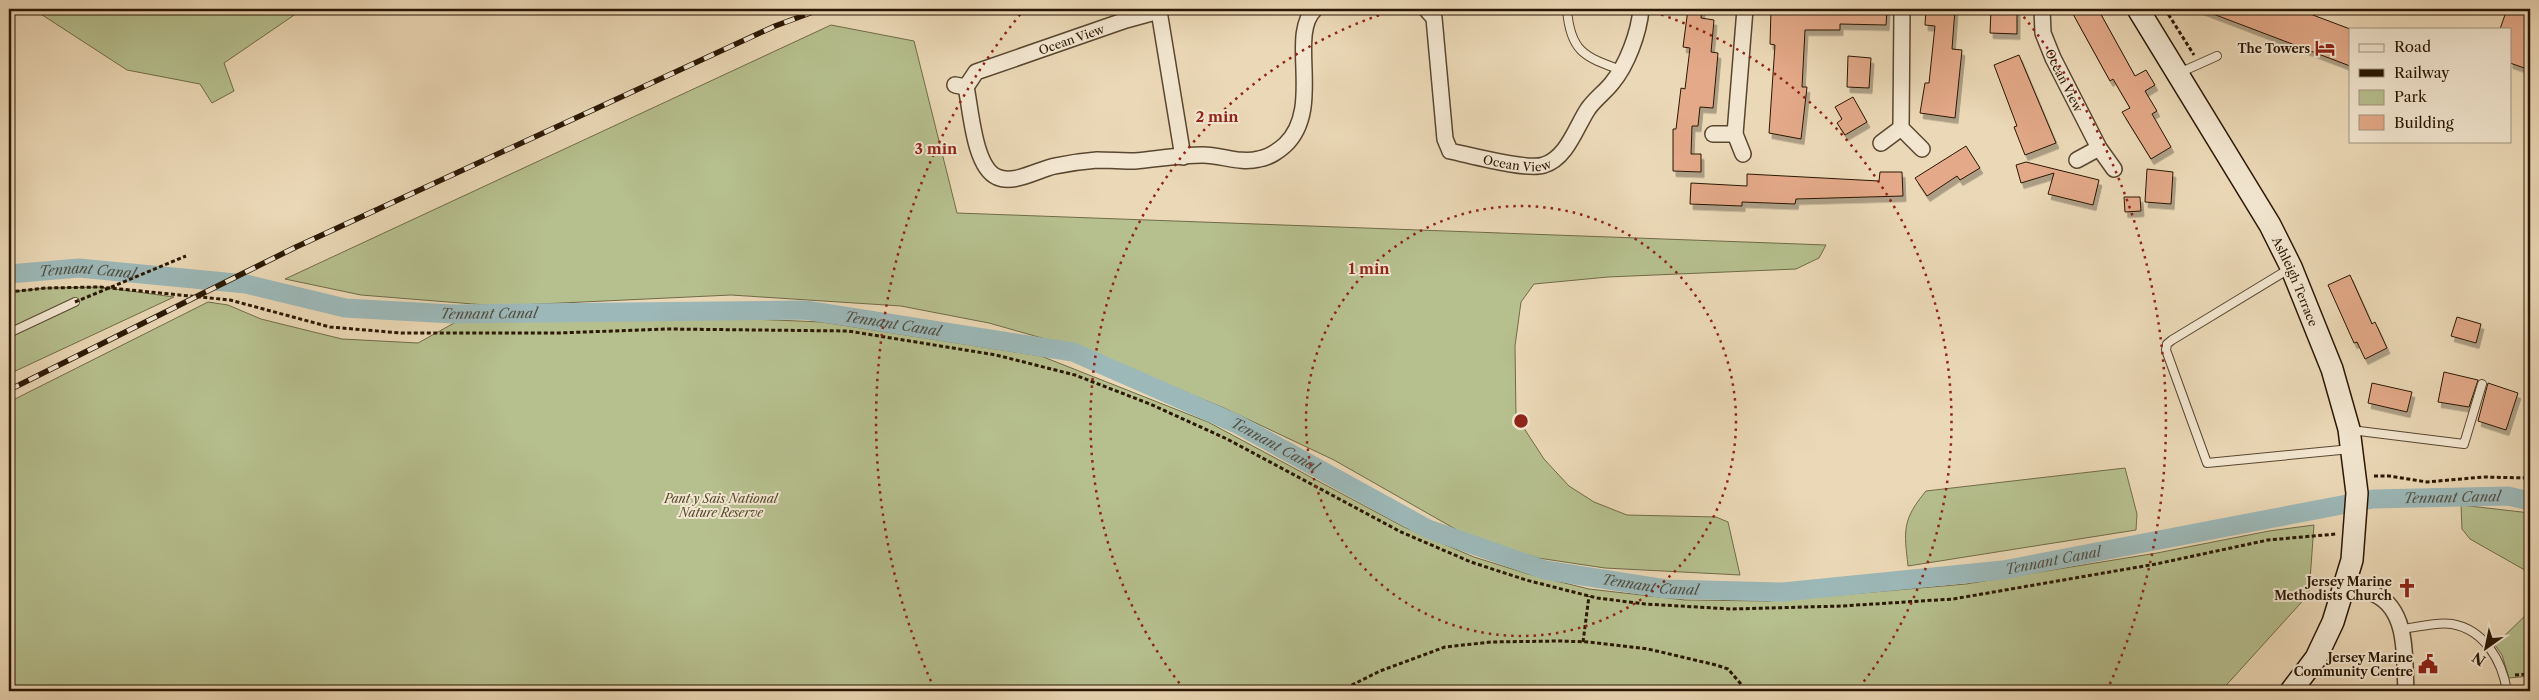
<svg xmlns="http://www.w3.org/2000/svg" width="2539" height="700" viewBox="0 0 2539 700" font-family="'Libre Caslon Text',serif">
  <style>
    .green { fill: #b6bf8e; stroke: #706b48 }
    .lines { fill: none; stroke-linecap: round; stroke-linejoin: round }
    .canal { stroke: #9cb8b8; stroke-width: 19 }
    .building { fill: #e3a988; stroke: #2a1703; filter: url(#shadow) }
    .lane-casing { stroke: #5a4730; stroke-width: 10 }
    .street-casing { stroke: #5a4730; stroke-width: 18 }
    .secondary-casing { stroke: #2a1703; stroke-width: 24 }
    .path { stroke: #2a1703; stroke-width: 3; stroke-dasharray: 4 2.5; stroke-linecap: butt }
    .lane { stroke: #f2e6d0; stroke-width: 8 }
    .street { stroke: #f2e6d0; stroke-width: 15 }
    .secondary { stroke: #f2e6d0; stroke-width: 21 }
    .rail-casing { stroke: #2a1703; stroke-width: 5.5 }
    .rail { stroke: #f2e6d0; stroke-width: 4; stroke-dasharray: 11; stroke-linecap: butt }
    .path-bridge { stroke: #2a1703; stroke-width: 3; stroke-dasharray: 4 2.5; stroke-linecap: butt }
    .ring { fill: none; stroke: #8f2418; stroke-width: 2.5; stroke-dasharray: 2.5 5 }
    .labels { text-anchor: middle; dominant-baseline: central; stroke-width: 4; stroke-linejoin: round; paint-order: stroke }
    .street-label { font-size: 12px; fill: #2a1703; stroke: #f2e6d0 }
    .poi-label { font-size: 12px; font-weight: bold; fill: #2a1703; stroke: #f2e6d0; text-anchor: end }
    .park-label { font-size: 12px; font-style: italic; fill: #54492d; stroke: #f2e6d0 }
    .water-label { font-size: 14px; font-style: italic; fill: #524f42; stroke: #f2e6d0 }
    .centre { fill: #8f2418; stroke: #f2e6d0; stroke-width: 2.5 }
    .ring-label { font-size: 15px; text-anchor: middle; font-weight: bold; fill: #8f2418; stroke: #f2e6d0; stroke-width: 4; stroke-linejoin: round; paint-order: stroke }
  </style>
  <defs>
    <filter id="shadow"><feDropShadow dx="3" dy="5.5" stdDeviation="0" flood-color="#0004"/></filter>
  </defs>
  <rect width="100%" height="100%" fill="#ebd8b6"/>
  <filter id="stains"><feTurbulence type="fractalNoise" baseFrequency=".004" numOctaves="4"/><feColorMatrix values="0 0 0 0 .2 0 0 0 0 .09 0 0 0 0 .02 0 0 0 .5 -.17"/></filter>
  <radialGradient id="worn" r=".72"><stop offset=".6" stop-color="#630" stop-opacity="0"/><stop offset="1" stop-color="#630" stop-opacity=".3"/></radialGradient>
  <g class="green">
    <polygon points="33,9 303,9 224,63 234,91 212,103 200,84 127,70"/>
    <polygon points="831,25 914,41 957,213 1826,245 1819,258 1796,269 1608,277 1534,284 1521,302 1515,346 1516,416 1544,459 1569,486 1594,502 1627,515 1716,517 1728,522 1740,575 1605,568 1538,558 1471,538 1334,460 1224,408 1084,350 989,323 901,306 731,295 498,306 361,295 285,279"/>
    <polygon points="100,287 174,297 9,374 9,292 46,288"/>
    <polygon points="208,302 228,305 261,319 342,339 418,343 456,322 703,317 822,322 1041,356 1208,422 1404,527 1474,557 1528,574 1589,589 1685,600 1769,601 1966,584 2157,553 2269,531 2314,525 2309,594 2221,691 9,691 9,402"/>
    <path d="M2125,468l12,46 -1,16 -228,36c-4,-36 -6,-46 18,-75z"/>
    <polygon points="2461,505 2530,513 2530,573 2470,539 2462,529"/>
    <polygon points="2530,611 2530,676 2509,678 2502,655 2495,645"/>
  </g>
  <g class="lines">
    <path class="canal" id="s1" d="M9,274l70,-6 167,16 99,24 108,6 352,-4 268,42 164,72 191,105 117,41 121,19 117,3 220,-22 370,-71 135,-3 22,5"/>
  </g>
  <g class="building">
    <polygon points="1688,9 1702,9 1701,18 1714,20 1711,52 1718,53 1713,108 1700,107 1698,126 1692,126 1691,154 1701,154 1701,172 1673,171 1673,129 1676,129 1681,88 1685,89 1690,48 1683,47"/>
    <polygon points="1771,9 1887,9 1886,25 1840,24 1840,30 1805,30 1802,87 1807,87 1801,139 1769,133 1775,45 1770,44"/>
    <polygon points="1926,9 1955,9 1952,49 1962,50 1955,118 1920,113 1925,83 1929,83 1935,26 1925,25"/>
    <polygon points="1991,9 2017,9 2017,34 1990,33"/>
    <polygon points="2084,9 2098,9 2135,76 2146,70 2155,85 2145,91 2157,111 2152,114 2171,147 2151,159 2122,112 2130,108 2113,79 2110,81 2073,14"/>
    <polygon points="2200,9 2297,9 2350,29 2350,66"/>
    <polygon points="2507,9 2530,9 2530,70 2510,63 2510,29 2500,29"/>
    <polygon points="2019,55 2056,143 2025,155 2014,127 2017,126 1994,65"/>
    <polygon points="1848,56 1871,58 1869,88 1847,87"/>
    <polygon points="1853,97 1867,122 1845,135 1837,123 1842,119 1835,107"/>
    <polygon points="1966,146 1980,168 1960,180 1957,176 1927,196 1915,178"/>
    <polygon points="2026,162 2099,180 2093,205 2048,194 2054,173 2021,183 2016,165"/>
    <polygon points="2147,169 2173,172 2171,204 2145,202"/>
    <polygon points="1880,172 1902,172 1903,196 1796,199 1795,204 1742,202 1742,206 1690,204 1691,183 1747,186 1747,174 1879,181"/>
    <polygon points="2124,197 2140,197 2141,211 2125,212"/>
    <polygon points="2350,275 2372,324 2375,322 2387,348 2365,359 2357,342 2354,343 2328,285"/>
    <polygon points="2457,317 2481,324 2476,343 2451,336"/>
    <polygon points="2444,372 2478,380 2469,407 2438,402"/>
    <polygon points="2372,383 2412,392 2407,412 2368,403"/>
    <polygon points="2488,383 2518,393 2506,430 2478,421"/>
  </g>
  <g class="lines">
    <defs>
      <g id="lane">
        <path d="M1567,9c3,42 17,48 54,61"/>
        <polyline points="2179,73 2217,56"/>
        <polyline points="2289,269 2172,340 2167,344 2166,350 2207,463 2351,449"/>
        <polyline points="9,333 75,302"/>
        <polyline points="2351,430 2464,444 2482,384"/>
        <path d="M2401,629c15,-1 36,-8 51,-5 33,6 50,37 55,67"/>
      </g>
      <g id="street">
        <path id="s2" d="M1426,9l8,9 11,121 5,12c20,4 77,20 94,14 23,-7 32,-38 44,-56 7,-10 17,-17 24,-26 15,-18 27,-50 29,-74"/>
        <polyline points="1902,9 1901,128 1922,149"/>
        <path id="s3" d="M2042,9l1,24 10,25 46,90 15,21"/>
        <path id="s4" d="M955,85l11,2 10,-15 150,-52 33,-9 24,146"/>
        <path d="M966,87c5,23 8,80 31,90 17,8 42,-8 58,-11 14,-3 29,-5 42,-6 13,0 25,1 38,1 22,-2 45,-6 68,-6 19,0 37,9 56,4 11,-2 18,-7 26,-14 39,-37 2,-110 30,-136"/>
        <polyline points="1713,134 1735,134"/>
        <polyline points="1881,143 1901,128"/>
        <polyline points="1743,154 1735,134 1745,9"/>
        <polyline points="2077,160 2099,148"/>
        <path d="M2345,586c10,3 22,4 31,9 33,16 28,65 30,96"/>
      </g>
      <g id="secondary">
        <path id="s5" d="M2138,9l132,216 21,42 41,102 17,60 8,64 -5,67 -19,62 -17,36 -25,33"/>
      </g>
    </defs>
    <use href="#lane" class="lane-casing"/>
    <use href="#street" class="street-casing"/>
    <use href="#secondary" class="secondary-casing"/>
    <g class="path">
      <polyline points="2165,9 2194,55"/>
      <polyline points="9,292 46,288 100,287 230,300 330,327 401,333 558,333 667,329 848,331 996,355 1075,375 1150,404 1227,439 1401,532 1471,562 1526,580 1597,598 1645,604 1732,609 1842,606 1953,599 2156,564 2268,540 2336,534"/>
      <polyline points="2374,476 2389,476 2427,482 2483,477 2530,478"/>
      <polyline points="1583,642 1589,596"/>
      <polyline points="2515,675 2530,674"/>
      <polyline points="1340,691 1380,671 1445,647 1491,642 1559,641 1589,642 1648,649 1716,665 1728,669 1747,691"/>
    </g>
    <use href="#lane" class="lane"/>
    <use href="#street" class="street"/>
    <use href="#secondary" class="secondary"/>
    <defs>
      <polyline id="rail" points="9,390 296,247 775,26 821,9"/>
    </defs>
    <use href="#rail" class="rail-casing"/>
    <use href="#rail" class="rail"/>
    <polyline class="path-bridge" points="75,302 186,256"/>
  </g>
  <g class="ring">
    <circle cx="1521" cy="421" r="215"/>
    <path d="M1184 689A430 430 0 0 1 1395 10M1647 10A430 430 0 0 1 1858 689"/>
    <path d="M934 688A645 645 0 0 1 1023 11M2019 11A645 645 0 0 1 2108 688"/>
  </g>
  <defs>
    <symbol id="hotel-bare" viewBox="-9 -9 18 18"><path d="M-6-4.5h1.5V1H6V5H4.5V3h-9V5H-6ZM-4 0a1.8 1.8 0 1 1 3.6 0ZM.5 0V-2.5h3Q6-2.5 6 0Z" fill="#8f2418" stroke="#f2e6d0" stroke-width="2.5" paint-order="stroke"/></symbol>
    <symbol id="church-bare" viewBox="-9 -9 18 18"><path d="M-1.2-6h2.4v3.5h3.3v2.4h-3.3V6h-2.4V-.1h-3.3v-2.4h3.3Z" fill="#8f2418" stroke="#f2e6d0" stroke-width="2.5" paint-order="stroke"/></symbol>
    <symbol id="civic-bare" viewBox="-9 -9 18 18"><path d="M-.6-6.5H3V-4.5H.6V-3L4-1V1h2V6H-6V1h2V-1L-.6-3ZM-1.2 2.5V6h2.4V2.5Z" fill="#8f2418" stroke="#f2e6d0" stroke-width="2.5" paint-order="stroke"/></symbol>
  </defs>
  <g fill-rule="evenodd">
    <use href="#hotel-bare" x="2311" y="34" width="28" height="28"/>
    <use href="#church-bare" x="2393" y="574" width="28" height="28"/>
    <use href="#civic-bare" x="2414" y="650" width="28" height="28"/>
  </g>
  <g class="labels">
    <g class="street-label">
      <text stroke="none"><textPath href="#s4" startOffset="130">Ocean View</textPath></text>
      <text stroke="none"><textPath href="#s3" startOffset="76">Ocean View</textPath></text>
      <text stroke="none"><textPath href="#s2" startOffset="215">Ocean View</textPath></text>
      <text stroke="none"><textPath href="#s5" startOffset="315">Ashleigh Terrace</textPath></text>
    </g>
    <g class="poi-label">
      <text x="2310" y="48">The Towers</text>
      <text x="2392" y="581">Jersey Marine<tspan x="2392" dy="14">Methodists Church</tspan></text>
      <text x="2413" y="657">Jersey Marine<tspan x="2413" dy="14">Community Centre</tspan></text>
    </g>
    <g class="park-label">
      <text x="721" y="498">Pant y Sais National<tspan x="721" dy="14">Nature Reserve</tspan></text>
    </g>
    <g class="water-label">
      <text stroke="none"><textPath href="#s1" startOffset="79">Tennant Canal</textPath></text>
      <text stroke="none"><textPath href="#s1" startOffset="484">Tennant Canal</textPath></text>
      <text stroke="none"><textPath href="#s1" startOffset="889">Tennant Canal</textPath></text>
      <text stroke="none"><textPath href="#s1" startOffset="1294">Tennant Canal</textPath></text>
      <text stroke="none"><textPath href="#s1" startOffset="2509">Tennant Canal</textPath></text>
      <text stroke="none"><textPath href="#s1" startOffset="2104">Tennant Canal</textPath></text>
      <text stroke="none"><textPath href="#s1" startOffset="1699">Tennant Canal</textPath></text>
    </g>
  </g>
  <circle cx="1521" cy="421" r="8" class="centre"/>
  <g class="ring-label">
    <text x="1217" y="122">2 min</text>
    <text x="936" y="154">3 min</text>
    <text x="1369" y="274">1 min</text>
  </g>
  <rect width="2539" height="700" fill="none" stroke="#ebd8b6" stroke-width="30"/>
  <rect x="10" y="10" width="2519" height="680" fill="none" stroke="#2a1703" stroke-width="2.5"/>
  <rect x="15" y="15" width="2509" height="670" fill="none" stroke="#2a1703"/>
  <rect x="2349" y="28" width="162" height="115" fill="#f2e6d0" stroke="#a2937e"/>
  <rect x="2359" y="44" width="25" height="8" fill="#f2e6d0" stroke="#a2937e"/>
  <text x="2394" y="52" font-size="15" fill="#2a1703">Road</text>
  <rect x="2359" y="69" width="25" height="8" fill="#2a1703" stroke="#a2937e"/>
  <text x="2394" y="78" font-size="15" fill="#2a1703">Railway</text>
  <rect x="2359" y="90" width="25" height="15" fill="#b6bf8e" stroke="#a2937e"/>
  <text x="2394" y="102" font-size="15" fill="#2a1703">Park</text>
  <rect x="2359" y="115" width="25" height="15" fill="#e3a988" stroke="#a2937e"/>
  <text x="2394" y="128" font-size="15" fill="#2a1703">Building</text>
  <g transform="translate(2486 648) rotate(213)" stroke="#f2e6d0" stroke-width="4" paint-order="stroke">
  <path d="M0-4L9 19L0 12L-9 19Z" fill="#2a1703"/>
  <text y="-8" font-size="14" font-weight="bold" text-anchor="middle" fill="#2a1703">N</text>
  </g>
  <rect width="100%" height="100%" filter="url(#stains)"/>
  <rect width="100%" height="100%" fill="url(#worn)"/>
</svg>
